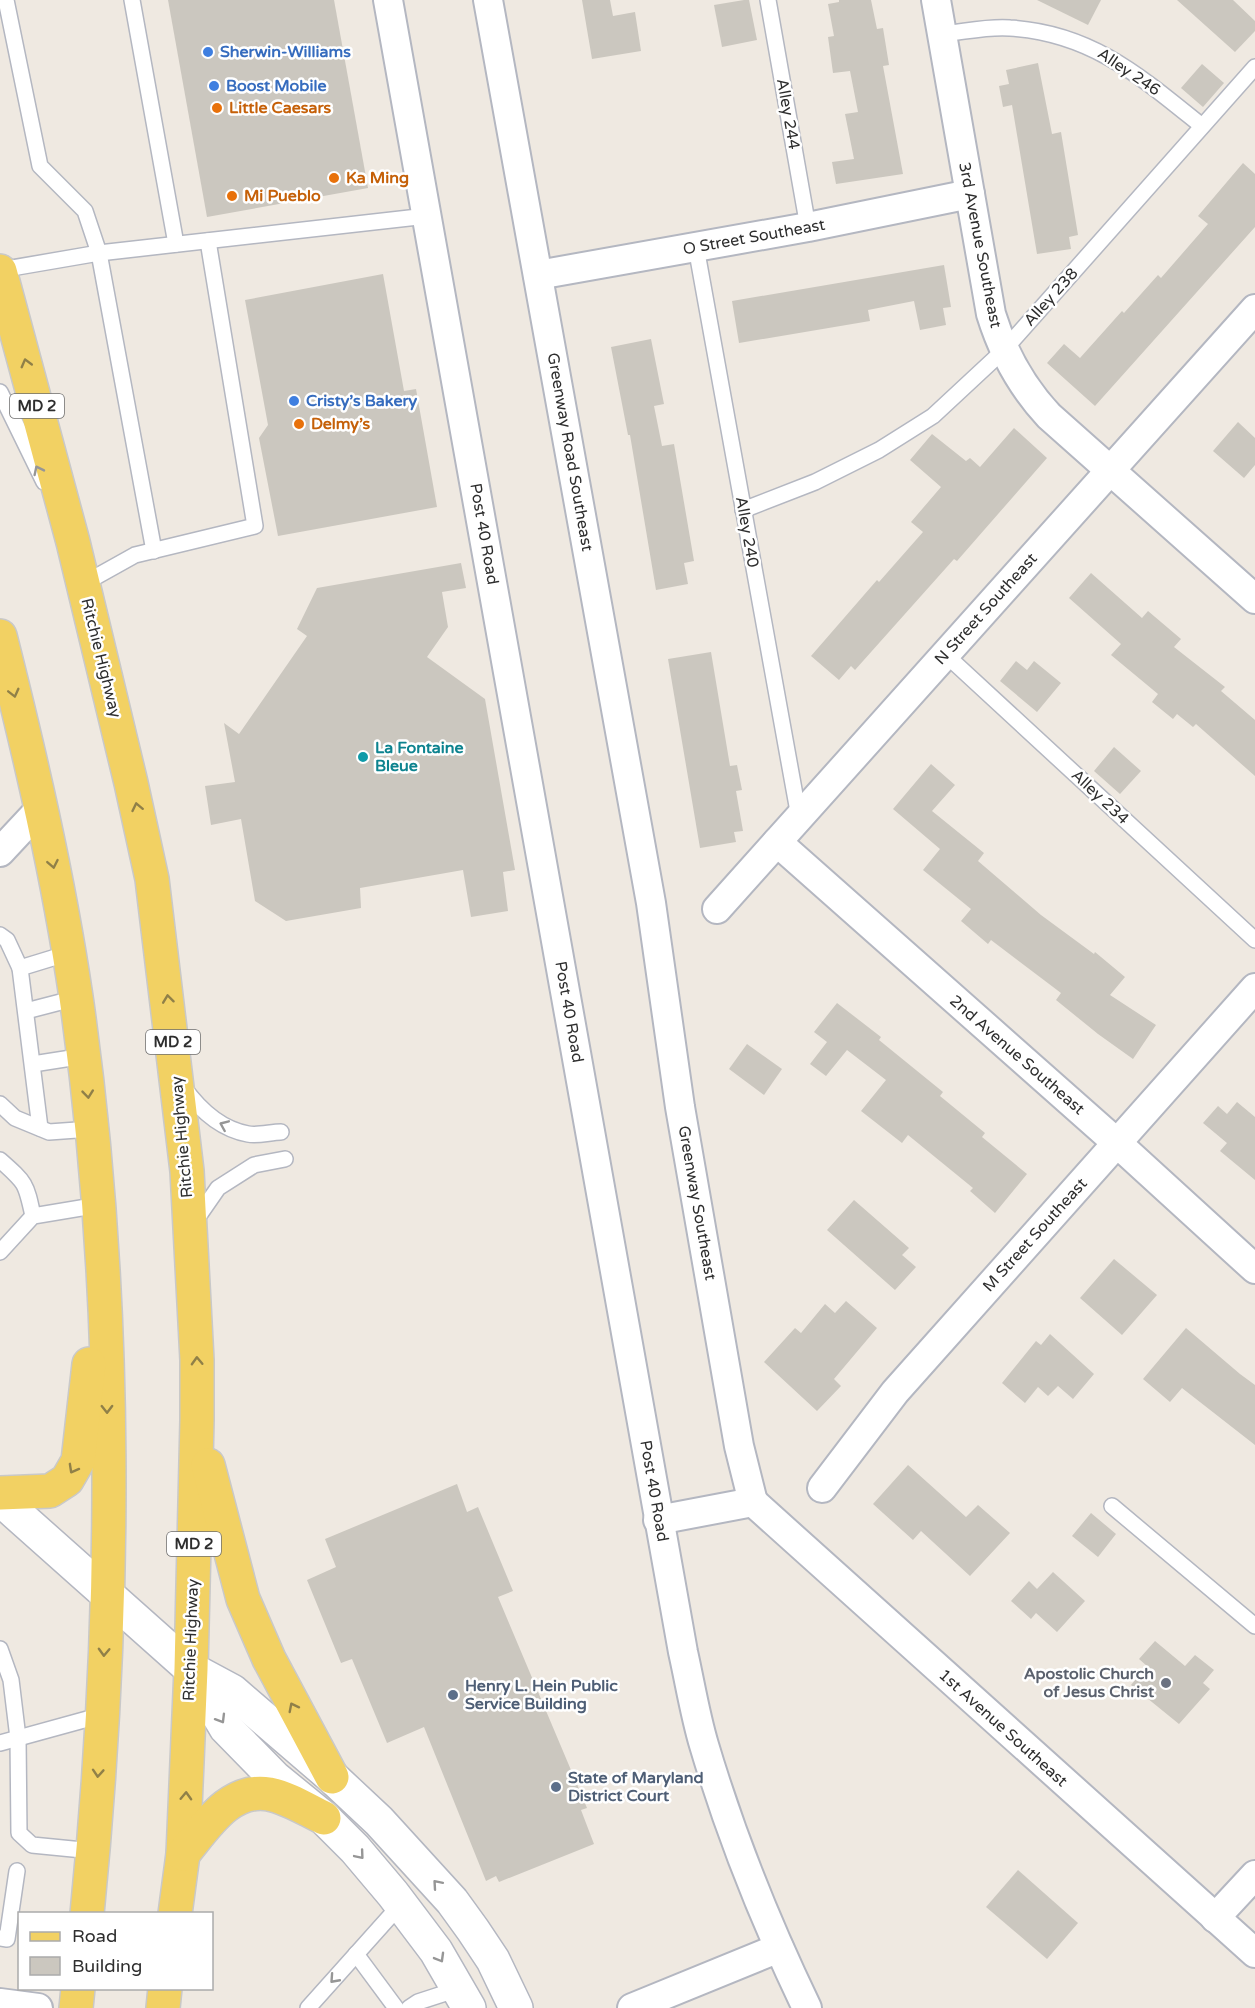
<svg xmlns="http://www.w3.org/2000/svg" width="1255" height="2008" viewBox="0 0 1255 2008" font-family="'Varela Round',sans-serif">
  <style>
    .building { fill: #cbc7bf }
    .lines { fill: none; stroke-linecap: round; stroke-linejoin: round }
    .lane-casing { stroke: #b4b7c1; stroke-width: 18 }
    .street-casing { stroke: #b4b7c1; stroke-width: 32 }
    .secondary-casing { stroke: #b4b7c1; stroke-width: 36 }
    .primary-casing { stroke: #c9c9c9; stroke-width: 36 }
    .lane { stroke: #fff; stroke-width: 15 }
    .street { stroke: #fff; stroke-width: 28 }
    .secondary { stroke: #fff; stroke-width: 33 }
    .primary { stroke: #f2d163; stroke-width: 33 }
    .oneway { stroke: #908048 }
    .oneway2 { stroke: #969696 }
    .shop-dot { fill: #3f7fe0; stroke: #fff; stroke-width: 2 }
    .food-dot { fill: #e8710a; stroke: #fff; stroke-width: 2 }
    .culture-dot { fill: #0f9aa8; stroke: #fff; stroke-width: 2 }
    .worship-dot { fill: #6b7280; stroke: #fff; stroke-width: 2 }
    .service-dot { fill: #5c6f8a; stroke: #fff; stroke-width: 2 }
    .labels { text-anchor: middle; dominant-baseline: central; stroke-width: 5; stroke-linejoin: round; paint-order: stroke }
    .shield { fill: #fff; stroke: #6d6d6d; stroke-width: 1.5 }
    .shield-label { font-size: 15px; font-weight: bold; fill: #2e2e2e }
    .shop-label { font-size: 16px; font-weight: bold; fill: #366cbe; stroke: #fff; text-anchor: start }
    .street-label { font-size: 16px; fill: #2e2e2e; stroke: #fff }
    .food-label { font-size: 16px; font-weight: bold; fill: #c56008; stroke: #fff; text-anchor: start }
    .culture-label { font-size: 16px; font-weight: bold; fill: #0d838f; stroke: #fff; text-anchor: start }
    .worship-label { font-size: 16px; font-weight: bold; fill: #5b616d; stroke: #fff; text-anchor: end }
    .service-label { font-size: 16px; font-weight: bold; fill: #4e5e75; stroke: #fff; text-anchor: start }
  </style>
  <rect width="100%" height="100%" fill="#efe9e1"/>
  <g class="building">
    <polygon points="168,0 334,0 368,188 207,217"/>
    <polygon points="582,0 610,0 613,16 635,12 641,51 592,59"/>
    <polygon points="744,0 749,0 757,40 722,47 714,5"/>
    <polygon points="839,0 871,0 877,29 883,28 889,65 883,66 903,174 836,184 832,162 854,159 845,114 858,112 850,71 833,73 828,37 834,36 828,4 839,2"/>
    <polygon points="1037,0 1101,0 1088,25"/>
    <polygon points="1177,0 1233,0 1255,21 1255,31 1235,52"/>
    <polygon points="1038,63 1052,134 1061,132 1078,235 1069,237 1071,249 1037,254 1012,105 1003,107 999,86 1009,84 1006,70"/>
    <polygon points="1202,64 1224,83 1203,107 1181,88"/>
    <polygon points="1243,163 1255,174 1255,227 1095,406 1047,363 1064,344 1080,358 1122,311 1124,313 1158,275 1161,278 1208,224 1198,216"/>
    <polygon points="944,265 951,307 943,308 946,325 920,330 914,301 868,310 870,321 739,343 732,301"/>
    <polygon points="383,274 404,391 416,389 437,507 278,536 259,438 268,425 245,300"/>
    <polygon points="651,339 664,404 654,406 662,446 674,444 694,561 684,563 688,584 656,590 630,435 628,435 611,347"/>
    <polygon points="1238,422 1255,438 1255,465 1244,478 1213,451"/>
    <polygon points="1014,428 1047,458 957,561 954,559 855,670 851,666 839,680 811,656 877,580 879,582 923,532 911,522 941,487 910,460 932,434 966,461 970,458 980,467"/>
    <polygon points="461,563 466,588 442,592 448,627 427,657 485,699 515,870 503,872 508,911 471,917 463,870 360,888 361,908 286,921 255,901 241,819 211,825 205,786 235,782 224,723 239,734 307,636 297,629 317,588"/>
    <polygon points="1091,573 1142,618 1148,611 1181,639 1174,647 1225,687 1221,691 1255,720 1255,776 1196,724 1193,727 1177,714 1173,719 1152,702 1158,694 1111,655 1121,644 1069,598"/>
    <polygon points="711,652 730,766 737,765 742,790 736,791 743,831 734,832 736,842 700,848 668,659"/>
    <polygon points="1016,661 1027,670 1034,661 1061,683 1037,712 1000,681"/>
    <polygon points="1114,747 1141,771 1120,794 1094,771"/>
    <polygon points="931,764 955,785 932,811 984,853 978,861 1041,915 1094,954 1095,952 1125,977 1110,995 1156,1025 1133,1059 1098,1034 1056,1000 1061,993 991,940 988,944 961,921 971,909 923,870 940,849 893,809"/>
    <polygon points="837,1003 881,1037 879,1040 943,1092 940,1096 985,1133 982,1137 1027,1174 995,1213 970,1191 973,1188 908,1135 902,1143 861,1111 886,1080 847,1050 826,1076 810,1064 827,1042 814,1032"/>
    <polygon points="747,1044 782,1069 764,1095 729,1069"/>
    <polygon points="1237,1102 1255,1117 1255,1180 1220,1151 1227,1143 1203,1123 1218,1106 1227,1114"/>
    <polygon points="854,1200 909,1248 902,1255 916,1267 895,1290 827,1230"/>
    <polygon points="1114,1259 1157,1295 1122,1335 1080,1298"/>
    <polygon points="846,1301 877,1328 834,1379 841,1386 817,1411 764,1362 795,1328 801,1333 825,1304 835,1313"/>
    <polygon points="1186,1328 1240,1374 1255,1385 1255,1445 1182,1388 1170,1402 1143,1379"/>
    <polygon points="1050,1334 1094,1374 1073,1399 1058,1386 1048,1396 1038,1387 1025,1403 1002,1383 1036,1341 1041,1345"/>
    <polygon points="908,1465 966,1517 978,1505 1010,1533 970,1576 921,1531 913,1540 873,1504"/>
    <polygon points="457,1484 467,1512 478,1507 513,1591 498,1597 587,1808 581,1810 594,1844 499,1882 496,1876 486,1881 424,1727 387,1743 352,1659 341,1663 307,1580 336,1567 325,1539"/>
    <polygon points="1091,1513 1116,1534 1098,1557 1072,1536"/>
    <polygon points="1053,1572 1085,1601 1057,1632 1036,1613 1031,1619 1011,1601 1029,1581 1037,1589"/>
    <polygon points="1155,1641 1185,1666 1195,1655 1214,1670 1203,1683 1210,1689 1179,1724 1131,1685 1147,1666 1139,1659"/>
    <polygon points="1018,1870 1078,1923 1047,1959 986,1907"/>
  </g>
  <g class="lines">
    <defs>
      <g id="lane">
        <polyline points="6,0 40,166 85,211 99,253 154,551"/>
        <polyline points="132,0 176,244"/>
        <polyline points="768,0 808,227"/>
        <path d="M941,34c23,-2 47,-8 69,-6 82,5 131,49 192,98"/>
        <polyline points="696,247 799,817"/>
        <polyline points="0,270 99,253 427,216"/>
        <polyline points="0,392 44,482"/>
        <polyline points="743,510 815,482 879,450 933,416 1004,350 1255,67"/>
        <polyline points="83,584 135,555 255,526 208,241"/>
        <polyline points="945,654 1255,940"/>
        <polyline points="0,935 7,940 20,968"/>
        <polyline points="26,1011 76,998"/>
        <polyline points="33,1064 84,1056"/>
        <path d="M184,1088c16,22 36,41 64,46 10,2 23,-2 33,-2"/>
        <polyline points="0,1104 15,1118 49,1132 91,1129"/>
        <polyline points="40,1128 20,968 69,953"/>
        <path d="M0,1160c26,23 26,23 33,56"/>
        <polyline points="193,1224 218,1188 254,1165 285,1159"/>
        <polyline points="0,1252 33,1216 99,1205"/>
        <polyline points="1112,1506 1255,1626"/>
        <polyline points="0,1649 11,1680 18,1738 19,1833 32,1845 93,1851"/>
        <polyline points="0,1743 102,1715"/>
        <polyline points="0,1938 7,1939 17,1871"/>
        <polyline points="356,1954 396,2008"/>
        <polyline points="308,2008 401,1904"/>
        <polyline points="409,2008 418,2002 458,1989"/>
      </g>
      <g id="street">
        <path d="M388,0l295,1652c7,31 12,63 21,93 27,91 62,178 103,263"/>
        <polyline points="488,0 651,903 680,1107 739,1446 753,1502"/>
        <path d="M936,0l55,314c12,39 31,73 58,102l206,183"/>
        <polyline points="538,275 808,227 970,194"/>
        <polyline points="777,842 1117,1143 1255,1269"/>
        <polyline points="0,852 42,807"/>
        <polyline points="717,909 1255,309"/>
        <polyline points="822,1488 895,1392 1255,988"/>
        <polyline points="753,1502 1255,1953"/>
        <polyline points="658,1520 753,1502"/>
        <polyline points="1215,1918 1255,1875"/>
        <polyline points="0,2003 38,2008"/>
        <polyline points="632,2008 779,1948"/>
      </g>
      <g id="secondary">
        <polyline points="0,1499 191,1669 232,1691 332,1777 379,1821 452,1901 473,1930 493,1960 516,2008"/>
        <polyline points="191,1669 226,1728 275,1778 324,1818 355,1849 393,1894 436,1951 469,2008"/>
      </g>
      <g id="primary">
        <polyline points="0,271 73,542 131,783 152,879 187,1171 197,1360 197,1420 191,1669 183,1854 175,1914"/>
        <path d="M0,636c30,119 58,239 76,361 43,299 41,616 11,917"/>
        <polyline points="208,1465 243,1599 269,1659 332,1777"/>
        <polyline points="0,1493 50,1491 67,1480 78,1461 89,1364"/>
        <path d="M183,1854c22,-26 46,-67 86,-60 20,4 38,16 55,24"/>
        <polyline points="76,2008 78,1988"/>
        <polyline points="163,2008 165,1988"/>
      </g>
    </defs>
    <use href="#lane" class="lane-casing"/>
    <use href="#street" class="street-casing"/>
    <use href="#secondary" class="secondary-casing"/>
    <use href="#primary" class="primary-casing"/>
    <use href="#lane" class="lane"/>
    <use href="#street" class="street"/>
    <use href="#secondary" class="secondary"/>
    <use href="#primary" class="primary"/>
  </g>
  <defs><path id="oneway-chevron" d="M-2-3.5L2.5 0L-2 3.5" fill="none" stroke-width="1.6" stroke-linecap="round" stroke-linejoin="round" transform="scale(1.5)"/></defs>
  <g class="oneway">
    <use href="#oneway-chevron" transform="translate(26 363) rotate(-105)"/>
    <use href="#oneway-chevron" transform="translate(14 693) rotate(76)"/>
    <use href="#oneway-chevron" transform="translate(137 807) rotate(-102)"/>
    <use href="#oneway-chevron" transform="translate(53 864) rotate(79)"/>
    <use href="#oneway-chevron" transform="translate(168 999) rotate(-97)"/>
    <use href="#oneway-chevron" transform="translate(88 1094) rotate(84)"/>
    <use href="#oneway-chevron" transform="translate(197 1361) rotate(-92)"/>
    <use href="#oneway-chevron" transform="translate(107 1409) rotate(89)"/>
    <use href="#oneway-chevron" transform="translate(73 1469) rotate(119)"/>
    <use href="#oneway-chevron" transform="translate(104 1652) rotate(92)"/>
    <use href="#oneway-chevron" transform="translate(293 1707) rotate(-117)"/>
    <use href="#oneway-chevron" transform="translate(98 1773) rotate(94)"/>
    <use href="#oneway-chevron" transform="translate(186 1796) rotate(-88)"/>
  </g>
  <g class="oneway2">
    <use href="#oneway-chevron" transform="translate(38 470) rotate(-116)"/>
    <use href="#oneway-chevron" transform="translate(224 1125) rotate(-157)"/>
    <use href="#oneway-chevron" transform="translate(221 1719) rotate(59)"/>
    <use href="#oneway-chevron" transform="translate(360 1855) rotate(50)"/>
    <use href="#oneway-chevron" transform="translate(437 1884) rotate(-131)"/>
    <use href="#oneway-chevron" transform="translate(440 1958) rotate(60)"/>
    <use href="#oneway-chevron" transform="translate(334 1979) rotate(132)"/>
  </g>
  <g class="shop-dot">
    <circle cx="208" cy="52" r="6"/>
    <circle cx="214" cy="86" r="6"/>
    <circle cx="294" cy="401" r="6"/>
  </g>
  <g class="food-dot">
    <circle cx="217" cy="108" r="6"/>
    <circle cx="334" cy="178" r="6"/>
    <circle cx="232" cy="196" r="6"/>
    <circle cx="299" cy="424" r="6"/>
  </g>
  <circle class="culture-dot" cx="363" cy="757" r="6"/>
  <circle class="worship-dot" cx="1166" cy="1683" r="6"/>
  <g class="service-dot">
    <circle cx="453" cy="1695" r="6"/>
    <circle cx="556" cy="1787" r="6"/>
  </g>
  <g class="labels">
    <g class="shield">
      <rect x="10" y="394" width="54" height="24" rx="4.5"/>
      <rect x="146" y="1030" width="54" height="24" rx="4.5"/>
      <rect x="167" y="1532" width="54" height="24" rx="4.5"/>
    </g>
    <g class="shield-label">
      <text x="37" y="406">MD 2</text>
      <text x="173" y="1042">MD 2</text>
      <text x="194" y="1544">MD 2</text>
    </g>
    <g class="shop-label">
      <text x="220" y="52">Sherwin-Williams</text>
      <text x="226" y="86">Boost Mobile</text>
      <text x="306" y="401">Cristy’s Bakery</text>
    </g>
    <g class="street-label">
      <text transform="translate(1129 72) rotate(34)">Alley 246</text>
      <text transform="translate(788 114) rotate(80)">Alley 244</text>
      <text transform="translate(754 237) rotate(-10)">O Street Southeast</text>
      <text transform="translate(980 245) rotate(79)">3rd Avenue Southeast</text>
      <text transform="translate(1051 297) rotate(-48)">Alley 238</text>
      <text transform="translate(570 452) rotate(80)">Greenway Road Southeast</text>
      <text transform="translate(747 532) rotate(80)">Alley 240</text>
      <text transform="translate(484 534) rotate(80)">Post 40 Road</text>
      <text transform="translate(986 609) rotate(-48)">N Street Southeast</text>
      <text transform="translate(101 658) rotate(76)">Ritchie Highway</text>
      <text transform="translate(1100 797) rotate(43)">Alley 234</text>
      <text transform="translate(569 1012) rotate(80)">Post 40 Road</text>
      <text transform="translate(1017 1055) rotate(41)">2nd Avenue Southeast</text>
      <text transform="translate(182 1137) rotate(-95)">Ritchie Highway</text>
      <text transform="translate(697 1203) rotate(80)">Greenway Southeast</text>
      <text transform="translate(1035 1235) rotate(-48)">M Street Southeast</text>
      <text transform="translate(654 1491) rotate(80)">Post 40 Road</text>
      <text transform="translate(191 1640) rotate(-88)">Ritchie Highway</text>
      <text transform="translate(1003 1728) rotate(42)">1st Avenue Southeast</text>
    </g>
    <g class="food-label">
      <text x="229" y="108">Little Caesars</text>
      <text x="346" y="178">Ka Ming</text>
      <text x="244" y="196">Mi Pueblo</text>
      <text x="311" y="424">Delmy’s</text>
    </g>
    <g class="culture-label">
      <text x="375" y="748">La Fontaine<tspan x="375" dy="18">Bleue</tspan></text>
    </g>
    <g class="worship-label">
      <text x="1154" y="1674">Apostolic Church<tspan x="1154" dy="18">of Jesus Christ</tspan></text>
    </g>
    <g class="service-label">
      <text x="465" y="1686">Henry L. Hein Public<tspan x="465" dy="18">Service Building</tspan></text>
      <text x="568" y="1778">State of Maryland<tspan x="568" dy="18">District Court</tspan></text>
    </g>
  </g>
  <rect x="18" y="1912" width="195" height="78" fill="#ffffff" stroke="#ababab" stroke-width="1.5"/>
  <rect x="30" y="1932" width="30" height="9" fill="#f2d163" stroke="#ababab" stroke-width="1.5"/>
  <text x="72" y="1942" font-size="18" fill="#2e2e2e">Road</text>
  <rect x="30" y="1957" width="30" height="18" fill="#cbc7bf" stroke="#ababab" stroke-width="1.5"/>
  <text x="72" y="1972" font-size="18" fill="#2e2e2e">Building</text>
</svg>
